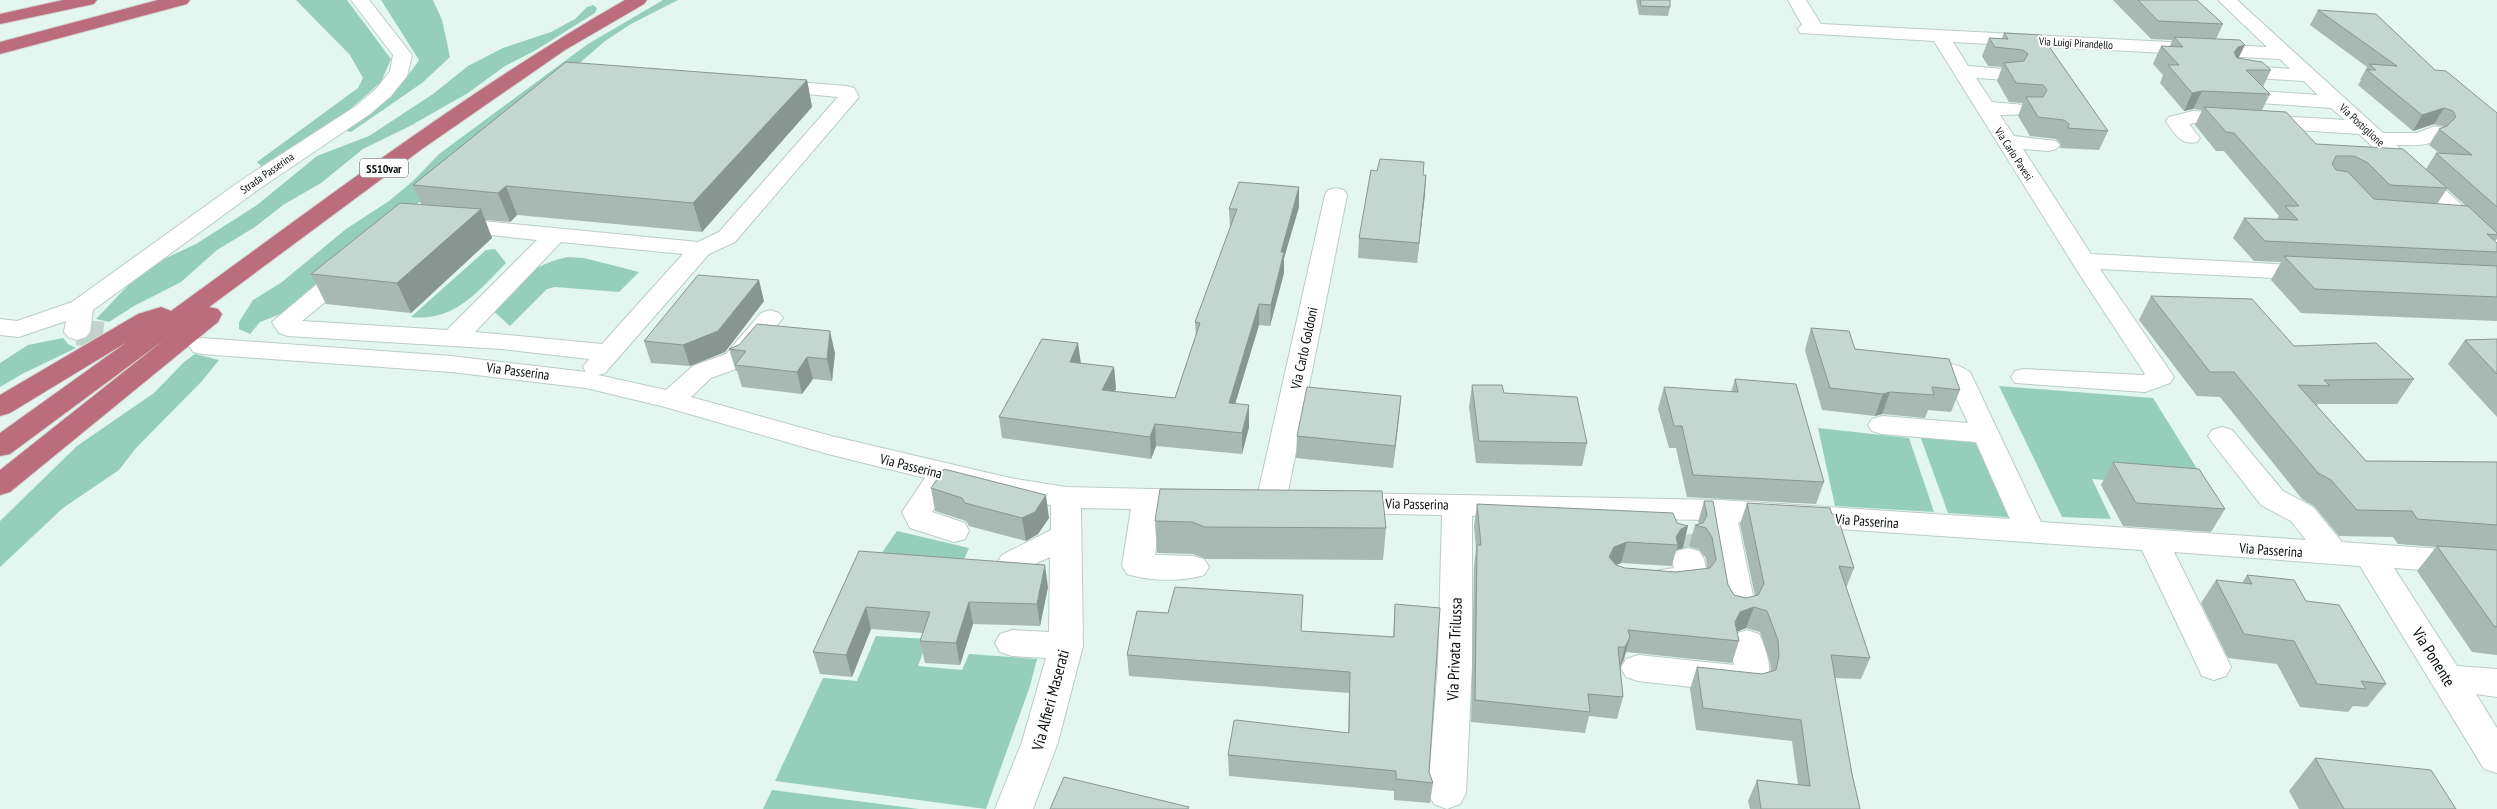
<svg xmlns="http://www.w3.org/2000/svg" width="2497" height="809" viewBox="0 0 2497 809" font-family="'PT Sans Narrow',sans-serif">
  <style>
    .green { fill: #95cfbb }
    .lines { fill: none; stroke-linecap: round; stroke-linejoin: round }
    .minor-tunnel-far1 { stroke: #c2d3cd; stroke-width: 26; stroke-dasharray: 26 13; stroke-linecap: butt }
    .minor-tunnel { stroke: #c2d3cd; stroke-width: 33; stroke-dasharray: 33 16; stroke-linecap: butt }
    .minor-casing { stroke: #bacdc5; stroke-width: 2 }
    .highway-casing { stroke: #d3d4d3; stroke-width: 2 }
    .minor { fill: #fff; fill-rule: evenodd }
    .highway { fill: #bb6d7e; fill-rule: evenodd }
    .wall { fill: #a8b8b2; fill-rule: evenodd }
    .shaded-wall { fill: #889691 }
    .building { fill: #c3d6cf; stroke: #889691 }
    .labels { text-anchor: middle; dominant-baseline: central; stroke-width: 4; stroke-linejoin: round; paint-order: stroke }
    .far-street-label { font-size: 11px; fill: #080f0c; stroke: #fefefe }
    .shield { fill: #fefefe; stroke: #525755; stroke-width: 1 }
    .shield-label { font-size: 12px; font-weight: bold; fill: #080f0c }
    .street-label { font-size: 14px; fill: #080f0c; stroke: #fefefe }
    .near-street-label { font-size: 16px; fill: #080f0c; stroke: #fefefe }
  </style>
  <rect width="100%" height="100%" fill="#e3f6ef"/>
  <g class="green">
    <polygon points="296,0 347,0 391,59 381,82 348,111 290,150 261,166 257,162 358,88 363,78 350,55"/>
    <path d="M381,0h52l9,20 8,37 -28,26 -71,49 -8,-2c29,-21 56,-39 76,-70z"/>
    <polygon points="663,0 678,0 631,24 605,41 431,193 318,282 283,313 260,322 250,334 239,329 239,322 253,300 282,282 346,229 389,201 413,181 439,154 588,44"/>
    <polygon points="593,5 597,8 595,13 536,50 505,66 468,93 410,126 363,149 321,183 283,205 255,227 217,250 181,282 134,306 109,322 96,319 137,276 164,259 196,244 257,205 317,156 369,136 433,94 468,66 503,48 551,32 575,19 587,7"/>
    <path d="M495,249l11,14c-28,28 -51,59 -95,54l75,-67z"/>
    <path d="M568,257l16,1 55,14 -20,20 -64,-5 -8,2 -37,37 -19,-17c27,-26 38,-44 77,-52z"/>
    <polygon points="63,338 68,344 76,348 22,374 0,387 0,363 28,345"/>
    <polygon points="195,354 219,360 202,381 136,448 119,470 63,508 0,567 0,521 77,446 154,393 184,362"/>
    <polygon points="1999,386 2153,398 2209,488 2092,479 2111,519 2062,517"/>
    <polygon points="1818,428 1909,438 1934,512 1835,506"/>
    <polygon points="1919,433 1979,438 2018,518 1948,513"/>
    <polygon points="897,531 969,548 943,607 874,564"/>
    <polygon points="876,636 928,639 918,666 962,670 969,654 1037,659 1030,686 986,809 775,781 823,678 857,681"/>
    <polygon points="772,790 919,809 763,809"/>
  </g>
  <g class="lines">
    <polyline class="minor-tunnel-far1" points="77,332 139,339"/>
    <polyline class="minor-tunnel" points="1684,535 1688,559"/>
    <defs>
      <g id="minor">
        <polygon points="351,0 369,0 412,55 407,76 391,96 370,114 259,189 93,310 90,332 86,337 77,340 68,337 64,332 66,321 19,337 0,335 0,319 17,321 72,302 243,179 356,106 377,88 390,71 393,55"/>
        <path d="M1788,0h18l15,24 446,23 -49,-47h19l146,133h34l18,-7 7,2 3,4c-10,16 -32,13 -49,13l101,92v20l-8,-2 -130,-121 -166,-11 -4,1 11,14 -3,4c-16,4 -23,-9 -31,-21l3,-4 24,-6 152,9 -14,-12 -70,-5 -7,-2 -3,-4 3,-4 7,-2 57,4 -14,-14 -67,-4 -7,-2 -3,-4 3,-4 7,-2 53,4 -10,-10 -327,-17 15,24 48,4 3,4 -3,4 -7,2 -33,-2 16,24 43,4 3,4 -3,4 -35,1 14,21 42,5 4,4 -4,4 -7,2 -26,-2 68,105 222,12 9,2 3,5 -3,5 -9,2 -213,-11 74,108 -4,6 -25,9 -130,-9 -4,-6 4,-6 9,-2 118,6 3,-1 -67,-102 -144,-231 -134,-8 -3,-4 5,-4z"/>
        <path d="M771,80l76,6 7,2 5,9 -124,145 -26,12 -104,119 -7,2 68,15 27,-24 33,-12 35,-41 9,-3 9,3 4,5 -39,48 -33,12 -20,19 140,39 179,42 56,9 129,3 11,3 4,7 -4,7 -11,3 -34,-1 -6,46 38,1 11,3 5,8 -5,8c-22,7 -55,6 -77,-1l-5,-8 9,-57 -50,-1 2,138 -25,96 -25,67h-38l27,-67 24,-84 -34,-2 -12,-4 -5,-9 5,-9 12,-4 37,2 1,-75 -37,17 -11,-3 -5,-8 5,-8 49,-25v-25l-41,-7 -59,-14 -19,28 33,11 4,8 -4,8 -11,3 -44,-14 -8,-16 23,-34 -97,-24 -163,-47 -79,-19 -135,-16 -249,-18 -9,-2 -4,-6 4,-6 9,-2 249,18 135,16 -3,-5 6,-8 -87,-10 -214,-13 -9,-3 -7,-11 69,-58 9,-2 9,2 3,5 -3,5 -57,47 145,9 90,-90 -93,-10 -4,-5 4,-5 8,-2 246,24 21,-10 119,-135 -74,-7 -3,-4 3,-4zM561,242l122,12 -81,90 -127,-12z"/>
        <polygon points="1336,188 1344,190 1347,195 1286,502 1282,509 1271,512 1260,509 1256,502 1325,195 1328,190"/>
        <path d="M1917,361c18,1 38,0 53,11l71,150 265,18 -15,-19 -30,-16 -49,-63 -4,-6 4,-6 10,-3 10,3 51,61 30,16 29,35 155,11v22l-103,-7 63,98 40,3v28l-21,-3 21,34v45l-13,-4 -124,-203 -186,-14 57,115 -5,9 -12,4 -12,-4 -60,-126 -404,-28 17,84 -5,9 -11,3 -11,-3 -5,-9 -15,-86 -236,-4v149l-6,128 -6,11 -13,5 -13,-5 -6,-11 10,-128 4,-150 -97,-2 -11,-3 -4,-7 4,-7 11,-3 376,7 289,19 -34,-77 -94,-8 -10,-3 -4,-6 4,-6 10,-3 86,7 -19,-41 -3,-2 -38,-5 -4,-6 4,-6z"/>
        <path d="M1688,548l11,3 5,8 4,21 -5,8c-16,5 -33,4 -49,-1l-5,-8 5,-8 20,-3 -2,-9 5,-8z"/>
        <path d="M1747,630l12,4c8,15 15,41 7,57l-12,3 -116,-13 -12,-4 -5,-9 5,-9 12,-4 96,10 -4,-22 5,-9z"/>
      </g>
      <g id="highway">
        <polygon points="63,0 97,0 94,4 0,24 0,14"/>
        <polygon points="158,0 190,0 187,4 0,54 0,42"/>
        <path d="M625,0h22l-3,4 -79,46 -143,99 -213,158 9,2 4,5 -4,8 -208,170 -10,3v-25l164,-130 -154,114 -10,2v-23l127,-91 -117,71 -10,3v-21l138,-81 23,-7 10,4c148,-107 295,-220 454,-311z"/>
      </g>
    </defs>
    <use href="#minor" class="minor-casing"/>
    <use href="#highway" class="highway-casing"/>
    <use href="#minor" class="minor"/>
    <use href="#highway" class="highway"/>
  </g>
  <g class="wall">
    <polygon points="1636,0 1670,0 1670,7 1668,16 1639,15"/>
    <path d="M2113,0h84l26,24 -7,15 23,19 32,12 -8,17 7,7 -8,16 54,34 110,25 10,-16h3l-10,-8 10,-16 5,-2 -10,-3 -21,7 -55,-46 3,-5h-1l7,-13 -57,-42 8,-15 117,60 62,43v126l-2,2 2,2v78l-196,-8 -30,-33 10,-18 -27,-1 -21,-23 11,-20 33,1 2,-3 -55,-65h-8l-21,-26 7,-15 -9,-1 -9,2 -24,-28 3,-8 -10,-11 8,-18h9l2,-6 -21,-1zM2447,189l19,17 -29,-2z"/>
    <polygon points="2004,33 2041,35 2108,131 2099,150 2060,148 2061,144 2056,139 2030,136 2018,116 2023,103 2009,102 1997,81 2002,67 1988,66 1982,56 1989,38 2002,38"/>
    <polygon points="807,80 812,107 702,232 517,215 510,222 485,220 492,238 411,313 326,304 311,274 421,204 413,185"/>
    <polygon points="1423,175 1425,194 1417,263 1358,258 1359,238"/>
    <polygon points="1299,187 1299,207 1284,258 1284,273 1270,326 1259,325 1235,404 1249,427 1242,454 1156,446 1151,459 1002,438 999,417 1078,343 1080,364 1114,367 1116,389 1114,391 1175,398 1196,337 1195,322 1230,229 1229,209"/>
    <polygon points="2151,296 2294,346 2414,379 2397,404 2318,404 2317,406 2366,461 2497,462 2497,655 2472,652 2417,571 2436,547 2398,544 2393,537 2339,536 2314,506 2302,499 2220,397 2197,396 2139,320"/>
    <polygon points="764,301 725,352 690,366 651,363 644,341"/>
    <polygon points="1811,328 1855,349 1960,390 1951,412 1928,410 1925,418 1882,414 1875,416 1822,410 1805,350"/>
    <polygon points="2497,339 2497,417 2448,364 2465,340"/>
    <polygon points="729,349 835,353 832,381 813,379 802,394 742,387 737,371 736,371"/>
    <polygon points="1735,379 1824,482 1816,504 1687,497 1676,448 1669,448 1658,409 1664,387 1731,392"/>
    <polygon points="1472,385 1504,393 1587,443 1582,466 1476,463 1469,407"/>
    <polygon points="1401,396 1393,468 1296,458 1297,436"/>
    <polygon points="2113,462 2225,509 2211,532 2123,526 2101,485"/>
    <polygon points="931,488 1049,518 1038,534 1026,541 969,526 966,521 935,511"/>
    <polygon points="1704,501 1728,585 1734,595 1746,598 1755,596 1740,524 1747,503 1832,514 1854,568 1846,588 1870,658 1861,679 1835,678 1852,774 1860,809 1750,809 1748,801 1757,780 1798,785 1792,741 1696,730 1690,689 1697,667 1762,674 1771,671 1770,662 1760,632 1746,628 1737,632 1739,641 1732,663 1626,652 1624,659 1620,667 1623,697 1617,719 1589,716 1585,733 1471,722 1474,566 1476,549 1474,526 1477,504 1673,513 1683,548 1676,550 1672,566 1621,563 1616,565 1625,568 1676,572 1707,569 1706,558 1699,549 1689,546 1695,525 1699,524 1698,522"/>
    <polygon points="1155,521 1386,528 1383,560 1206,559 1193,554 1157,553"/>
    <polygon points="859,551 1048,587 1040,626 973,624 960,665 925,663 920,641 923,633 871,629 852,677 820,674 813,652"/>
    <polygon points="2247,575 2306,601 2386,684 2367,707 2353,706 2348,712 2300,707 2277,664 2228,658 2201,603 2216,580 2242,583"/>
    <polygon points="1303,595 1301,631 1393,637 1395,604 1429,772 1433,783 1430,803 1394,800 1394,791 1229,776 1228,755 1348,733 1349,693 1129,676 1127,655 1168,613"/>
    <polygon points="2315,758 2456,809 2299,809 2289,791"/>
  </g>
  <g class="shaded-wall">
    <polygon points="2245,45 2236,63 2234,52 2238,47"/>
    <polygon points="807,80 812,107 702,232 693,203"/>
    <polygon points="2202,91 2193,109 2184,111 2192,93"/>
    <polygon points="2444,108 2434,124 2413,131 2422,115"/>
    <polygon points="1426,175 1425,194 1417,263 1419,243"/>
    <polygon points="506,186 517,215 510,222 498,193"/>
    <polygon points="1299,187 1299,207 1284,258 1284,273 1270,326 1271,305 1281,252"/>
    <polygon points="481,209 492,238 411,313 397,283"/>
    <polygon points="759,280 764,301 725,352 690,366 683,345"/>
    <polygon points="1259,304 1259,325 1229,424 1229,403"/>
    <polygon points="830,331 835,353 832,381 827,359"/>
    <polygon points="1078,343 1081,364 1070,362"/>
    <polygon points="807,357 813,379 802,394 797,372"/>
    <polygon points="1114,367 1116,389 1104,412 1102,390"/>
    <polygon points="1890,392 1882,414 1875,416 1883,394"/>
    <polygon points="1401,396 1399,418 1393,468 1395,446"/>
    <polygon points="1249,405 1249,427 1242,454 1242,433"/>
    <polygon points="1155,424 1156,446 1151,459 1150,437"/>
    <polygon points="1046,495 1049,518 1038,534 1026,541 1022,518"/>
    <polygon points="1688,526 1683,548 1676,550 1678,545 1676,537 1681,529"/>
    <polygon points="1627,542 1621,563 1609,568 1609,557 1614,547"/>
    <polygon points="1045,565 1048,587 1040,626 1037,604"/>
    <polygon points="969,602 973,624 960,665 956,643"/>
    <polygon points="866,607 871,629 852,677 846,655"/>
    <polygon points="1754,607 1746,628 1733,633 1735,622 1740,612"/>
    <polygon points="1630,637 1624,659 1619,669 1625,647"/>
  </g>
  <g class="building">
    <polygon points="1640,0 1670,0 1670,7 1641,6"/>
    <polygon points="2138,0 2197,0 2223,24 2158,21"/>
    <polygon points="2318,10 2376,14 2435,70 2446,71 2497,113 2497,207 2436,153 2472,155 2439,129 2447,126 2456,117 2453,111 2444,108 2422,115 2367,70 2376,70 2369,64 2397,66"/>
    <polygon points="2004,33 2041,35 2108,131 2068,128 2069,124 2064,120 2038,117 2026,97 2043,97 2047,90 2043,85 2016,83 2004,63 2024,61 2028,54 2023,50 1995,47 1989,38 2008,39"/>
    <polygon points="2174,37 2240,40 2245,45 2238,47 2234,52 2237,58 2262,62 2271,70 2246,70 2270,94 2202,91 2192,93 2168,65 2179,65 2161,46 2183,47"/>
    <polygon points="566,62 807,80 693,203 506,186 498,193 413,185"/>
    <polygon points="2204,107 2286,112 2316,144 2403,149 2447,188 2390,185 2368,163 2354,156 2336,156 2332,164 2336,170 2348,172 2374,199 2468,206 2497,233 2497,235 2487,234 2497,243 2497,252 2265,241 2244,218 2298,220 2285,206 2299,206 2234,133 2226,132"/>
    <polygon points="1380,159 1424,162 1423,175 1426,175 1419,243 1359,238 1371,170 1377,171"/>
    <polygon points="1239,182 1299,187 1281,252 1284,252 1271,305 1259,304 1229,403 1249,405 1242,433 1155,424 1150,437 999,417 1042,339 1078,343 1070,362 1114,367 1102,390 1175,398 1200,323 1195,322 1237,209 1229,209"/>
    <polygon points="400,203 481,209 397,283 311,274"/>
    <polygon points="2284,256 2497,266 2497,297 2315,289"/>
    <polygon points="698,275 759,280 718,331 683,345 644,341"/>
    <polygon points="2151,296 2252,299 2294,346 2376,343 2414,379 2324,380 2330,386 2298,385 2366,461 2497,462 2497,525 2417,519 2412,511 2357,510 2331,480 2318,473 2234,372 2210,372"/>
    <polygon points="757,324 830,331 827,359 807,357 797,372 735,365 746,351 729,349 739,345"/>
    <polygon points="1811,328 1849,331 1855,349 1949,359 1960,390 1932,387 1934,395 1890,392 1883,394 1830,388"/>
    <polygon points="2497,339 2497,374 2465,340"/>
    <polygon points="1735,379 1796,384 1824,482 1693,475 1682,426 1674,426 1664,387 1738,392"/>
    <polygon points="1472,385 1502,385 1504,393 1577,397 1587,443 1479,441"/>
    <polygon points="1307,387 1401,396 1395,446 1297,436"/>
    <polygon points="2113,462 2199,469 2225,509 2136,503"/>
    <polygon points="944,469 1046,495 1035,512 1022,518 965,503 962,498 931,488"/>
    <polygon points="1160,489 1382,491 1386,528 1205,527 1192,522 1155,521"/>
    <polygon points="1704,501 1713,501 1728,585 1734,595 1746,598 1758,595 1764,584 1747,503 1830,508 1832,514 1837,515 1854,568 1839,566 1870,658 1831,655 1852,774 1860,809 1761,809 1757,780 1810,786 1801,720 1703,708 1697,667 1762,674 1776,670 1779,656 1778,640 1767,611 1754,607 1740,612 1735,622 1739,641 1628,630 1630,637 1625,647 1618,647 1623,697 1588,694 1590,712 1475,700 1477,545 1481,545 1477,504 1673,513 1677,523 1688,526 1681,529 1676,537 1678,545 1627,542 1614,547 1609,557 1616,565 1625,568 1676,572 1710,568 1716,560 1712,537 1706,528 1695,525 1703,523 1707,515"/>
    <polygon points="2437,546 2497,550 2497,627 2494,626"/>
    <polygon points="859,551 1045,565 1037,604 969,602 956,643 920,641 930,612 866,607 846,655 813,652"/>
    <polygon points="2247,575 2294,580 2306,601 2339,605 2386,684 2361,681 2366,689 2317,684 2294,641 2244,634 2216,580 2252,584"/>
    <polygon points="1175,587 1303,595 1301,631 1394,637 1395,604 1440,608 1429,772 1433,783 1396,779 1396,771 1228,755 1234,721 1236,720 1349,733 1350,672 1127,655 1137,611 1168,613"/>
    <polygon points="2315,758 2431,770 2456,809 2344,809"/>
    <polygon points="1064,777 1189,807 1188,809 1050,809"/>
  </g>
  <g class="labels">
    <g class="far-street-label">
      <text transform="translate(2076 43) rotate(3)">Via Luigi Pirandello</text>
      <text transform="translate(2362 125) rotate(43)">Via Postiglione</text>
      <text transform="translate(2014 154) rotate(57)">Via Carlo Pavesi</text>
      <text transform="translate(267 173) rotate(-35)">Strada Passerina</text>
    </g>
    <rect class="shield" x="360" y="158.5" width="48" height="19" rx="4"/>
    <g class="shield-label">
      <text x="384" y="168">SS10var</text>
    </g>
    <g class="street-label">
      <text transform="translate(1304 348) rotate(-78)">Via Carlo Goldoni</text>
      <text transform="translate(518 371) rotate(7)">Via Passerina</text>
      <text transform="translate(911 466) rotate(14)">Via Passerina</text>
      <text transform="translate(1417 504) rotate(1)">Via Passerina</text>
      <text transform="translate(1867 521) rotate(4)">Via Passerina</text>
      <text transform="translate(2271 550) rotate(4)">Via Passerina</text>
    </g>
    <g class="near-street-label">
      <text transform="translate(1454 649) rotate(-88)">Via Privata Trilussa</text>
      <text transform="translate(2434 657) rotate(58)">Via Ponente</text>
      <text transform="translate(1050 700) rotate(-75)">Via Alfieri Maserati</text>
    </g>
  </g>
</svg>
